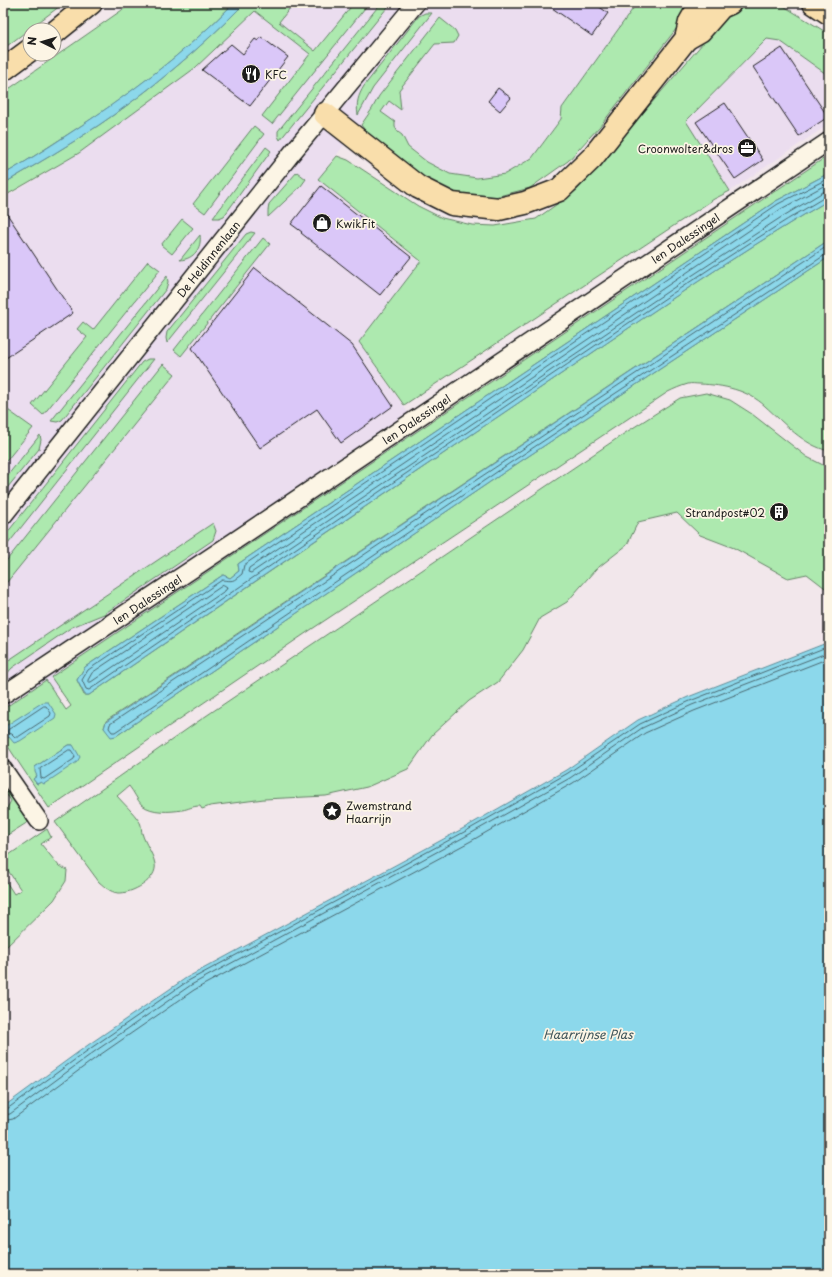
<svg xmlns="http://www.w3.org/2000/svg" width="832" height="1277" viewBox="0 0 832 1277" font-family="'Playpen Sans',sans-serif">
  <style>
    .built { fill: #ebddef }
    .green { fill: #ade9af; stroke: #648266; fill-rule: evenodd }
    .water { fill: #8cd8eb; stroke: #5f8d98 }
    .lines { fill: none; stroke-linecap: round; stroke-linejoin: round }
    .shore { stroke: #49676f; stroke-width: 1 }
    .building { fill: #dac7f8; stroke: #1c1c1c }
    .minor-casing { stroke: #1c1c1c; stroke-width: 20 }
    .major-casing { stroke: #1c1c1c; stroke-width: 25 }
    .highway-casing { stroke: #1c1c1c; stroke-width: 25 }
    .minor { stroke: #fcf5e5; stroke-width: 17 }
    .major { stroke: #f9deab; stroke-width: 22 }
    .highway { stroke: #f9deab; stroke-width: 22 }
    .labels { text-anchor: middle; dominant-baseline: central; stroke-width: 3.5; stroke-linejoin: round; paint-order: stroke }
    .poi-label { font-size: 11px; fill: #1c1c1c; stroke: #fcf5e5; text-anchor: start }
    .street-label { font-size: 11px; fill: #1c1c1c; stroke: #fcf5e5 }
    .water-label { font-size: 12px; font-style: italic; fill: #3e545a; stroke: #fcf5e5 }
  </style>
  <rect width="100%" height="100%" fill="#f2e7eb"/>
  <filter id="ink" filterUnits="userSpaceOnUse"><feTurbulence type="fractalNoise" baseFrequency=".025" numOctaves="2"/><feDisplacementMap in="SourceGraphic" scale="8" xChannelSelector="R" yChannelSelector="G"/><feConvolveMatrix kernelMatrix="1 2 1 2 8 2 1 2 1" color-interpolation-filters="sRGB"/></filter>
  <g filter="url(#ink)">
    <g class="built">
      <polygon points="263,3 637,3 562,108 561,119 532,158 505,174 478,178 450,174 427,162 408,147 402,135 372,109 318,179 421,262 359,342 425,437 238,564 3,728 3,199 79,153"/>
      <polygon points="767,39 780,41 829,76 829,124 730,191 685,122"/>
    </g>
    <g class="green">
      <polygon points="3,3 64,3 3,49"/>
      <path d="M132,3h102c-49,50 -105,92 -164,130 -22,14 -44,29 -67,42v-82z"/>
      <path d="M245,3h49l-15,19 36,29 39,-48h15l-97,121 -10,-8 48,-62 -55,-43 -60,57 -116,85 -76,44v-13c32,-19 65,-38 96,-59 52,-35 102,-77 146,-122z"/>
      <polygon points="381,3 391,3 280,140 278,136 278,131"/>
      <polygon points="637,3 692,3 691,10 600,126 568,161 530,188 491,198 459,195 433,184 369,136 361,125 372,109 379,96 440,18 455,30 458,36 454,43 435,44 399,90 401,110 389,101 381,112 395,122 395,127 398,132 402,135 408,147 427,162 450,174 477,178 505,174 532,158 561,119 562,108"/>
      <polygon points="755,4 782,5 829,34 829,76 780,41 767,39 686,121 730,191 714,199 404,405 359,342 421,261 318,179 337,156 348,160 418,206 442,218 472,225 495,226 536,219 577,190 715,29 732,11"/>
      <path d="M425,13h7l-59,75 -15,27c-2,-12 0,-19 6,-29l55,-70z"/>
      <polygon points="254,126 264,134 205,213 193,204"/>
      <polygon points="266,147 271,151 224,216 219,218 213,218"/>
      <path d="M829,155v18l-53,28 -538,363 1,7 -9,7 -7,-3 -138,92 -8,13 7,15h5c148,-101 296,-202 444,-302 98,-66 194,-134 296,-193v40l-723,481 -2,7 12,8 396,-269 317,-210v194c-26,-6 -45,-28 -64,-45 -17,-16 -42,-21 -65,-22 -4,0 -9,-1 -12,0 -7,2 -14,5 -20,8l-359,239 -260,177 -46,-69v-4l3,4 -1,-8 -2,2v-24l43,-29 20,30 5,-4 -20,-29zM68,745h5l-32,37 -4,2 -4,-5 4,-3 -2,-9z"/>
      <polygon points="297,172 306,179 301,186 268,217 268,211 269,204"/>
      <polygon points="182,219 193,228 172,254 161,245"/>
      <polygon points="251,232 255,233 167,343 166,338 167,332 246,234"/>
      <path d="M200,235c2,13 -6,24 -20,25z"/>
      <polygon points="263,238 270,244 181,356 174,350"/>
      <polygon points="148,261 160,270 43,415 32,405 87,337 77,329 83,322 93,330"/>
      <polygon points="167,276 168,282 166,289 62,420 57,422 51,421"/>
      <polygon points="148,359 154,359 8,544 3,541 3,538 142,362"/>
      <polygon points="163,364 175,374 3,587 3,565"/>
      <path d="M706,393l24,7 22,14 55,43 22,11v123l-22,-17 -19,4 -54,-30 -34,-13 -23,-22 -39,9 -11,23 -32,25 -28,32 -27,16 -17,32 -25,32 -29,19 -37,34 -24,34 -41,18 -41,9 -62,3 -54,7 -8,3 -2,-3c-8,0 -11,3 -18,4 -12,2 -30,3 -40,-5 -5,-5 -8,-13 -13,-19l-12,10c7,8 16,16 22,25 3,4 2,8 3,12 3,11 11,20 13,31 3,16 -24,30 -37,29 -8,-1 -13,-6 -19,-11l-44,-60 148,-104 425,-287 52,-33z"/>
      <polygon points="5,408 33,428 3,465 3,409"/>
      <polygon points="40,435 41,440 39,449 3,493 3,481"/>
      <polygon points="213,523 216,531 213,540 104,614 72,627 12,668 3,678 3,664"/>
      <polygon points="3,783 28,822 3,838 3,811 7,808 11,801 8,796 3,795"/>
      <polygon points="47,829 51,837 41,844 59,866 67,870 66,881 54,900 3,950 3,877 14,894 21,890 3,863 3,859"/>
    </g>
    <g class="water">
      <path d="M234,3h11c-44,45 -94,87 -146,122 -31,21 -64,40 -96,59v-9c22,-13 43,-26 64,-40 60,-39 117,-81 167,-132z"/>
      <path d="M829,173v27c-102,59 -198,127 -296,193 -148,100 -297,201 -444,302h-4l-8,-15 8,-13 138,-92 7,3 9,-7 -1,-7 538,-363z"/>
      <polygon points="829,240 829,257 512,467 116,736 111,737 104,728 106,722"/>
      <polygon points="829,642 829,1274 3,1274 3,1107 88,1045 186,978 464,828 566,770 638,720 688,697"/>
      <polygon points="43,702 48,702 56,714 55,718 20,741 14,743 9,737 6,739 3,735 3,733 5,731 4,727"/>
      <polygon points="68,745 73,745 80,757 77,762 44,784 41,782 37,784 33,779 37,776 35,772 35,767"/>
    </g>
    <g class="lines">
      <g class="shore">
        <path d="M829,178l-51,26 -534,361 -2,9c-10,8 -8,7 -20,6l-134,90 -6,10 4,9 3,1c147,-101 294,-201 442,-301 97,-65 193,-133 294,-192l4,-1"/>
        <polyline points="829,183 781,209 249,568 248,572 251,573 670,290 780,218 823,192 829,191"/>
        <polyline points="829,245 110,724 109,728 112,732 115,732 510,463 825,255 829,254"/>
        <polygon points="224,585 227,587 226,590 91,682 88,682 88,680 92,673"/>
        <polygon points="44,706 46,706 51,713 50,716 18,737 15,737 12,734 7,733 8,730"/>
        <polygon points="69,750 71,750 75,756 74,759 44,779 41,778 40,769"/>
        <polyline points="3,1110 7,1109 91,1048 188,981 466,831 568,773 640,724 690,701 829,646"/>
        <polyline points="3,1115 10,1114 94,1052 191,985 468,835 570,778 642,728 692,705 829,652"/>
        <polyline points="3,1121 13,1119 97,1057 194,990 471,841 573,783 645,733 694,711 829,658"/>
      </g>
    </g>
    <g class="building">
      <polygon points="545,3 594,3 608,13 592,36"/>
      <polygon points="261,37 288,57 250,106 202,70 231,44 243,54 255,39 258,41"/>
      <polygon points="782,48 828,117 799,136 753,67"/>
      <polygon points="498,88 511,98 500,111 488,101"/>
      <polygon points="725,103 763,160 735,179 696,122"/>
      <polygon points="321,186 411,257 380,295 301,233 302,232 291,224"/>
      <polygon points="3,208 73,313 3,360"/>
      <polygon points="255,268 352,345 393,406 341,443 317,409 260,448 192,348"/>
    </g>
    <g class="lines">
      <defs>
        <g id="minor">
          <path id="s1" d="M3,516l289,-363 124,-150"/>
          <path id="s2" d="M3,695l233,-155 593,-399"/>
          <polyline points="3,769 39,821"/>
        </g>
        <g id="major">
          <polyline points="814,3 829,13"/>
          <polyline points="686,39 700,31 721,7 730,3"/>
          <polyline points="325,114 418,187 452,204 499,209 525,203 559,190 592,158 686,39 690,22 701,3"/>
        </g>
        <g id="highway">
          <polyline points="54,33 91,3"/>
          <polyline points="3,70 30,50"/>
        </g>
      </defs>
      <use href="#minor" class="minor-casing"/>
      <use href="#major" class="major-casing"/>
      <use href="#highway" class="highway-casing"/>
      <use href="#minor" class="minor"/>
      <use href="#major" class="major"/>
      <use href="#highway" class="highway"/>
    </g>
  </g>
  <defs>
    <symbol id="restaurant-disc" viewBox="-11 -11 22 22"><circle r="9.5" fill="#1c1c1c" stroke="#fcf5e5"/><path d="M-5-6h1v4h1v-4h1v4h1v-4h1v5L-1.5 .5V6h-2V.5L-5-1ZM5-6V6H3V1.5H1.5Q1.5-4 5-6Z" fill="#fff"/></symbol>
    <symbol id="office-disc" viewBox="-11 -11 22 22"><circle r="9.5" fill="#1c1c1c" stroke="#fcf5e5"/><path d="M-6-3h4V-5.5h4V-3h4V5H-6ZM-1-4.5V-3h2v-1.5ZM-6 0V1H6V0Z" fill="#fff"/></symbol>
    <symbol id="shop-disc" viewBox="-11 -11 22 22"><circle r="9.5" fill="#1c1c1c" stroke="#fcf5e5"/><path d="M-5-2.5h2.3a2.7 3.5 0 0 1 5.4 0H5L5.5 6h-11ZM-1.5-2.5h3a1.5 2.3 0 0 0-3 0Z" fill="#fff"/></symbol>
    <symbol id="building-disc" viewBox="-11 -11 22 22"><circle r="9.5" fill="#1c1c1c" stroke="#fcf5e5"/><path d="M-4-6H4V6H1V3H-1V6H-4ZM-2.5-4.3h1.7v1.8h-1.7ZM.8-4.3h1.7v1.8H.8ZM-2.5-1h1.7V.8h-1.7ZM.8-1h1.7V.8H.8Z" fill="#fff"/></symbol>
    <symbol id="sight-disc" viewBox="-11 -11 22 22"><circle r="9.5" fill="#1c1c1c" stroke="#fcf5e5"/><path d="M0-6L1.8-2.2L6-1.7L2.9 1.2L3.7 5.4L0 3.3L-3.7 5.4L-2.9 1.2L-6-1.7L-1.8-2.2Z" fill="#fff"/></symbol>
  </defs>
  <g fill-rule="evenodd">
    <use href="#restaurant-disc" x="240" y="63" width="22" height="22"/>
    <use href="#office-disc" x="736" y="137" width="22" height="22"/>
    <use href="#shop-disc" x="311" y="212" width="22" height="22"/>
    <use href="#building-disc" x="768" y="501" width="22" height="22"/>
    <use href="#sight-disc" x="321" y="800" width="22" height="22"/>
  </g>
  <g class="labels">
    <g class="poi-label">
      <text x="265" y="74">KFC</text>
      <text x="733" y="148" text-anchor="end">Croonwolter&amp;dros</text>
      <text x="336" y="223">KwikFit</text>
      <text x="765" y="512" text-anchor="end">Strandpost#02</text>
      <text x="346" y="805">Zwemstrand<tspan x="346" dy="13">Haarrijn</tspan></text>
    </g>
    <g class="street-label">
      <text stroke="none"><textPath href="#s2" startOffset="821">Ien Dalessingel</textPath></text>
      <text stroke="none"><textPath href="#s1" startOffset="329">De Heldinnenlaan</textPath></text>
      <text stroke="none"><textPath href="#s2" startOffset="497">Ien Dalessingel</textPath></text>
      <text stroke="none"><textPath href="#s2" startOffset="173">Ien Dalessingel</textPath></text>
    </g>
    <g class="water-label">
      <text x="588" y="1034">Haarrijnse Plas</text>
    </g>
  </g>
  <rect width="832" height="1277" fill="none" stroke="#fcf5e5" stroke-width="16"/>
  <rect x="8" y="8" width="816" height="1261" fill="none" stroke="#1c1c1c" stroke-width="1.5" filter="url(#ink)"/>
  <g transform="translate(42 42) rotate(275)"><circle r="19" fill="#fcf5e5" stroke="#a29e95"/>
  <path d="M0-3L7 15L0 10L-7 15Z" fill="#1c1c1c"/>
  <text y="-6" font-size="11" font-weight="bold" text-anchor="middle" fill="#1c1c1c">N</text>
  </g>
</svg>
